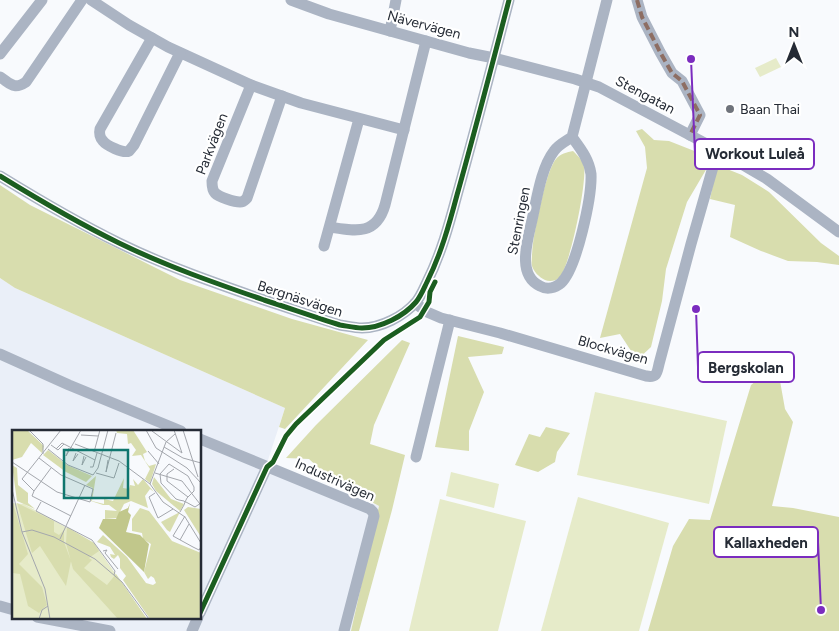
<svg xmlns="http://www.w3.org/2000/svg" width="839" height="631" viewBox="0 0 839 631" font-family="Figtree,sans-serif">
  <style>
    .built { fill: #eaeff8; fill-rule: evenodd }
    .green { fill: #e6ebc9 }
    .forest { fill: #d8ddae }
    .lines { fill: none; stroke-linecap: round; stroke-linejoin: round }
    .minor { stroke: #abb4c3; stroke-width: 11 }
    .quiet { stroke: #8d6e63; stroke-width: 4; stroke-dasharray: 8 4; stroke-linecap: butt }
    .cycleway-casing { stroke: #fff; stroke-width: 8 }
    .cycleway { stroke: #1b5e20; stroke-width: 5 }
    .poi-dot { fill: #6f737b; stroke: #fff; stroke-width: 2 }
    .labels { text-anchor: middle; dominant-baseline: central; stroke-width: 4.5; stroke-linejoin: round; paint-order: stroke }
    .street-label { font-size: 14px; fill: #252b35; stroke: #fff }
    .poi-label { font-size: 14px; fill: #252b35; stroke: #fff; text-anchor: start }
    .inset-road { fill: none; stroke: #a4a7ad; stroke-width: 1 }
    .view { fill: #0f766e; fill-opacity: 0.15; stroke: #0f766e; stroke-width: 2.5 }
    .inset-edge { fill: none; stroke: #252b35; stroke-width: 2.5 }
    .leader { fill: none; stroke: #7b2cbf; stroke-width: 2 }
    .callout-dot { fill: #7b2cbf; stroke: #fff; stroke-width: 2 }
    .callout { fill: #fff; stroke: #7b2cbf; stroke-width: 2 }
    .callout-label { font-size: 15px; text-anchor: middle; font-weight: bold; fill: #252b35 }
  </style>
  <rect width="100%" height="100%" fill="#f8fafd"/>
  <path class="built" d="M0,278l15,10 270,120 -18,55 112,43 -28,125h-351zM14,431h186v186h-186z"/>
  <g class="green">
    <polygon points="776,58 781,67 760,77 755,68"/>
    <polygon points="595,392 727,421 709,504 577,475"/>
    <polygon points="451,472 499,484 494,508 446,496"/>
    <polygon points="578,497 669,523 639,631 541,631"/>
    <polygon points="440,499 526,521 498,631 409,631"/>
  </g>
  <g class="forest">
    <polygon points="642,129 654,140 669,141 702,154 707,168 687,202 666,269 662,301 651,347 637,360 620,334 600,338 647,168 645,147 636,131"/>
    <path d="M573,151c5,5 10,9 11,16 3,15 -14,101 -25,111 -3,3 -10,4 -14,2 -6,-3 -11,-8 -13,-14 -1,-3 0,-7 0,-11 1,-20 6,-38 10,-57 2,-9 8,-32 14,-39 4,-5 11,-7 17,-8z"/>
    <polygon points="717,165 742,175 769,192 821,243 839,256 839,265 817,262 788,261 761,251 730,237 735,205 710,199"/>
    <polygon points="0,185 30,205 180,280 292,319 368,340 285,429 279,427 285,408 15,288 0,278"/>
    <polygon points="458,336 504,347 502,354 468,357 484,392 469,431 469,451 435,447"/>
    <polygon points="402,340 410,343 374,425 370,444 405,455 392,510 359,631 351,631 379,506 334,482 309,459 286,458 316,425"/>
    <polygon points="777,364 785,409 793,422 772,506 793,508 839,517 839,631 648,631 673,546 689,519 710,520 751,385"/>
    <polygon points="546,427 570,433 557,452 555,462 538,472 515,465 529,434 540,437"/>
  </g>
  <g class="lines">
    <g class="minor">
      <polyline points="91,0 129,25 168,47 251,85 301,103 404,130"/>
      <polyline points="291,0 329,14 390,31 469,53 494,58 575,79 599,87 718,150 750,169 767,179 839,232"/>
      <polyline points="637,0 642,17 660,52 672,73 682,81 700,115 690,135"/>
      <polyline points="390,31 396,0"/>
      <path d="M152,38l-52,91c-1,4 0,9 3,12 3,4 20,13 26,10 1,-1 4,-5 5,-6l46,-92"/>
      <polyline points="0,54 42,0"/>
      <path d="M0,77c11,7 14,13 26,5l56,-82"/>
      <path d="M251,85l-39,96c0,4 0,9 3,12 4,4 19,9 25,9 4,0 4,-1 7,-4l35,-102"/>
      <path d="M572,137c-6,4 -14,8 -18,14 -13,17 -17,47 -22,69 -4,19 -16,55 8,66 7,4 15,2 21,-3 16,-15 31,-87 30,-109 -2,-15 -11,-26 -19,-37l35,-137"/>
      <path d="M0,176c39,24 78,47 119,67 47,23 96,40 145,57 25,8 50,17 76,25 7,1 15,3 22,3 19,0 42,-12 54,-26 5,-6 8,-14 11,-20 14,-28 22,-57 30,-87 18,-64 35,-130 52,-195"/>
      <path d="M330,227c25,4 46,9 55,-22l41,-164"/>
      <polyline points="324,246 359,119"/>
      <path d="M415,303l12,9 14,6 59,15 146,43c11,2 11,-3 13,-12l32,-120 22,-77"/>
      <polyline points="0,354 69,385 181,431"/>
      <polyline points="200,439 370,509 373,512 374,516 344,631"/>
      <polyline points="416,457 450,320"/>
      <polyline points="0,606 14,610"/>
      <polyline points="200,613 267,467"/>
      <polyline points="37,617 110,631"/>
      <polyline points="192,631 198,617"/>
    </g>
    <polyline class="quiet" points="637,0 642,17 660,52 672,73 682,81 700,115 690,135"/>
    <defs>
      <g id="cycleway">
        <path d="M0,176c39,24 78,47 119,67 47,23 96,40 145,57 25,8 50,17 76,25 7,1 15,3 22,3 19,0 42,-12 54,-26 5,-6 8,-14 11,-20 14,-28 22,-57 30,-87 18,-64 35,-130 52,-195"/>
        <polyline points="200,613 267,467 273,462 286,436 296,424 384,340 420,317 429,302 430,292 435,282"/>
      </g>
    </defs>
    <use href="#cycleway" class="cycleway-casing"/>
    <use href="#cycleway" class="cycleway"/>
  </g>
  <circle class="poi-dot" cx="730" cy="109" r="5"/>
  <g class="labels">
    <g class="street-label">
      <text transform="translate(424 25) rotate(15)">Nävervägen</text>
      <text transform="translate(645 95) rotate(28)">Stengatan</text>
      <text transform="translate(212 144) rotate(-69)">Parkvägen</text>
      <text transform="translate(519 221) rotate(-79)">Stenringen</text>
      <text transform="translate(300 299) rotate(18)">Bergnäsvägen</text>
      <text transform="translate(613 350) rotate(16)">Blockvägen</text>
      <text transform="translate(335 480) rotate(24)">Industrivägen</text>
    </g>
    <g class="poi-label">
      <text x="740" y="109">Baan Thai</text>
    </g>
  </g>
  <g transform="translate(12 430)">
    <rect width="189" height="189" fill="#f8fafd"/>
    <path d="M0,73l12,1 70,39 53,76h-135z" fill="#e6ebc9"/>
    <path d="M0,0h15l17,16 -2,7 -11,-10 -9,14 -10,3zM104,0h17l14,22 -4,2 2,7 4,5 7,-2 -6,19 -5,-4 5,-10 -9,-14 -9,1 4,-6 -5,-7 -3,1 -1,-10 -10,-1zM36,20l19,15 25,11 -6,6 -20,-10 -23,-17zM0,35l5,3 1,17 10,8v10l7,6 -18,-8zM84,46l-4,25 12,3v-5l9,2 11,-23 -1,10 6,1 1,-4 5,1 -2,-7 5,6 5,-6 11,13 -4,-3 -5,7 3,12 -17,-7 -7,3 -7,14 -12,1v-9l12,1 -8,-6h-6l-12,-4 2,-13 -7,-3zM142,47l17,22 13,5 -4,7 -24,-20 -4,-7zM0,70l16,54 -9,10 23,23 5,18 -8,8 -11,-7 -8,-32 -8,-1zM5,73l37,18v11l5,3 5,-5v12l7,19 -5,25 -26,-40 -8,7zM176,77l13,2v28l-17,-27zM128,78l9,3 23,30 29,12v66h-51l-27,-39 3,-4 -6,-8v-9l-2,-4 -4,4 -3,-2 -1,-3 5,1 -5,-8 -13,-5 6,-7 24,22 19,26 7,2 3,-2 -2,-5 -3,-2 -3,3 -4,-7 7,-28 -8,-5 -1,-6 -10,-2v-12zM168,82l-10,20 -3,-2 -6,-8zM55,97l27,16 5,8 -10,7 3,2 -8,8 23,17 9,-11 31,45h-29l-45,-50 -7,-26z" fill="#d8ddae"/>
    <path d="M118,73l-2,9 3,3 -5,17 14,3 9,9 -5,28 -45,-44 4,-9h13l3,-7 9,-4z" fill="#c1c78b"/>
    <path class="inset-road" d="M17,0l14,14v10M134,0l10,18 31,20 14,15M162,0l8,23M171,0l15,47M140,1l30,22M69,5l17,1M63,14l44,17 31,23 13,18 22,15 16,26M39,15l7,5 6,-6M152,17l19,11 18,5M57,18l-3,8 15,-26M36,19l20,16 25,10 5,-7 10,-38M44,19l6,-6 33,17M136,21l11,13M82,22l6,-22M64,23l-3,8 5,-7M72,26l-2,9 4,-8M96,30l-2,12 10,-39M0,32l45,30 33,10 3,-13 -32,-14 -22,-17M78,37h3l4,-14M162,39l-7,5v7l21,16M84,43l18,5 5,-15M143,43l27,8 18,23M138,54l16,-42 9,-8M0,59l10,43 23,57 5,30M22,61l-12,-12 39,-49M22,61l-2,5 39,20M22,61l17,-23M143,63l-6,4 9,21 15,-9M29,72l-5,9 56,29 23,31 -1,4M168,82l4,-7 1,-3 2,-4 7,-7v-4l-6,-11 -19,-12 -9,10 1,9 15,16 3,1 5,1 1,1h1l9,5 6,-4M173,86l-12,20 20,11 6,3 2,-3M10,102l10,-2 22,7 41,22 27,23 27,37M48,109l25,-54M168,110l9,-16M91,121l4,-1 -2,3 13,16M27,189l3,-9 6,-4"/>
    <path class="view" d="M52,20h64v48h-64z"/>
    <rect width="189" height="189" class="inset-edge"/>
  </g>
  <path class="leader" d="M691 59L695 154M696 309L698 367M821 610L818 542"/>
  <g class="callout-dot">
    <circle cx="691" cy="59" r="5"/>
    <circle cx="696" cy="309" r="5"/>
    <circle cx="821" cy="610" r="5"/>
  </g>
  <g class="callout">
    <rect x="695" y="139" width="119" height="30" rx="5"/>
    <rect x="698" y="352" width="96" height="30" rx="5"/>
    <rect x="714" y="527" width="104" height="30" rx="5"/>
  </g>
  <g class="callout-label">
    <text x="755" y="159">Workout Luleå</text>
    <text x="746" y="373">Bergskolan</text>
    <text x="766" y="548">Kallaxheden</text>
  </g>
  <g transform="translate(794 45)" stroke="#ffffff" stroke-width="4" paint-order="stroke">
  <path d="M0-4L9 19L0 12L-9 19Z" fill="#252b35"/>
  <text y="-8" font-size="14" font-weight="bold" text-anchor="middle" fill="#252b35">N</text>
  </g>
</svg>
